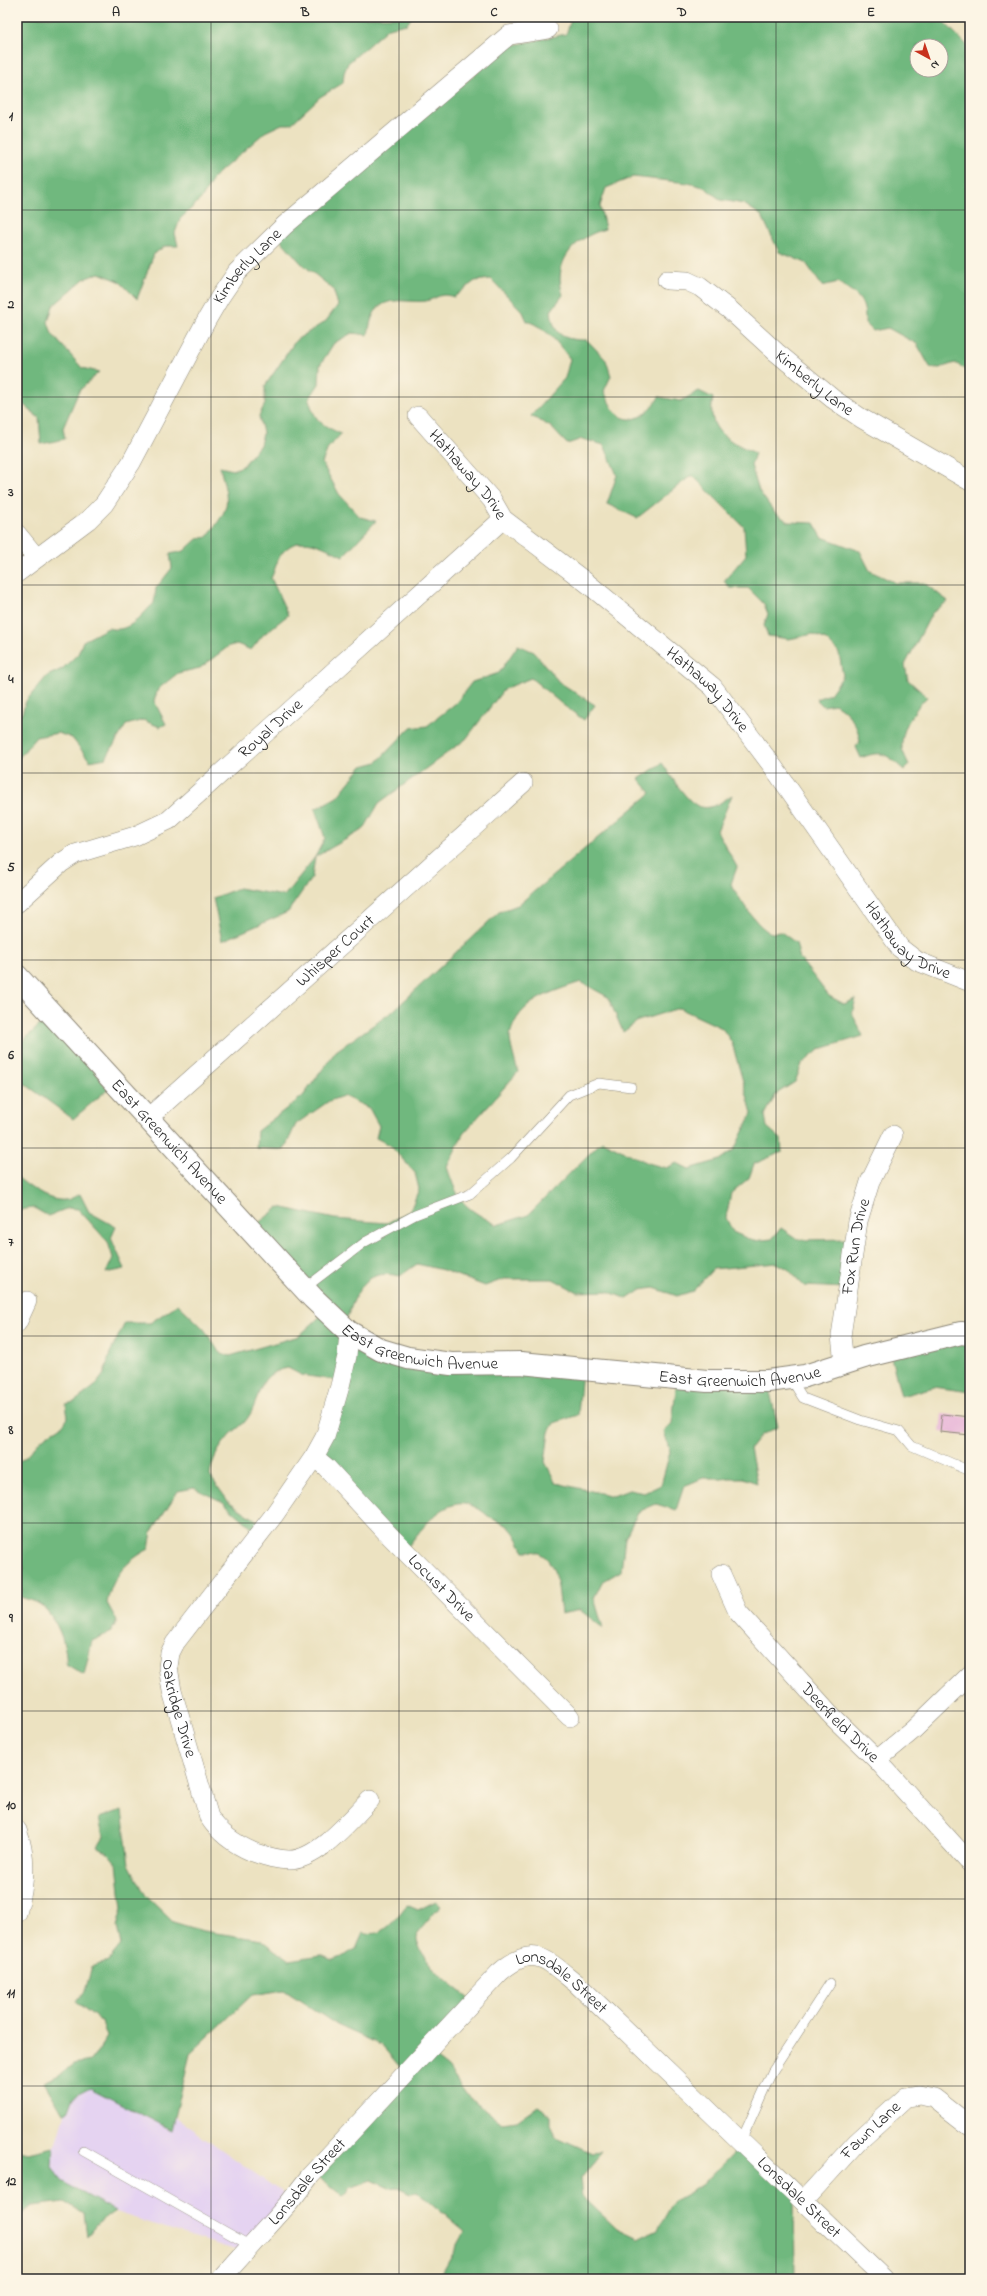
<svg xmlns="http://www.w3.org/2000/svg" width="987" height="2296" viewBox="0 0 987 2296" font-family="'Indie Flower',sans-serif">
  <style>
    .built { fill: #e5d3f1 }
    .forest { fill: #70b87e; stroke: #4e7254; fill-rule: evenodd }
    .building { fill: #e6b0d7 }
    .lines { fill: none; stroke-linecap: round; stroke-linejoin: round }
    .service-casing { stroke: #8c8676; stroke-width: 10 }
    .minor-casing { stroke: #8c8676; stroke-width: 20 }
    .tertiary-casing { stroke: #8c8676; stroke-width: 24 }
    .service { stroke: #fff; stroke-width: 9 }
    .minor { stroke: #fff; stroke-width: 19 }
    .tertiary { stroke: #fff; stroke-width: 22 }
    .grid { fill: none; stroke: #2b2b2b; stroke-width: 1; stroke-opacity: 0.55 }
    .labels { text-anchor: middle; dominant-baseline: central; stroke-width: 3; stroke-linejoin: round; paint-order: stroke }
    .street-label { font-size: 17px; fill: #2b2b2b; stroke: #fcf5e5 }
    .neatline { fill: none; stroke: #2b2b2b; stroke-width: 1.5 }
    .grid-label { font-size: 13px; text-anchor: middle; font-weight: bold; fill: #2b2b2b }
  </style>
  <rect width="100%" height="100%" fill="#fcf5e5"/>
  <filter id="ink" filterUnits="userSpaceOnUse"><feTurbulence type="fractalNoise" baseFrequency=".025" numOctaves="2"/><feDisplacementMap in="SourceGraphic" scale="8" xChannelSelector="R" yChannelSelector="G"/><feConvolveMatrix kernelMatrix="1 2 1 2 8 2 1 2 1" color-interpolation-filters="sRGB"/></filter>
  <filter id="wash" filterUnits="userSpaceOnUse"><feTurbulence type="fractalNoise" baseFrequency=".012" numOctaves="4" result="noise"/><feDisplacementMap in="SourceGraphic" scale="16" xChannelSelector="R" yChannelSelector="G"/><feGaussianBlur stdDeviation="0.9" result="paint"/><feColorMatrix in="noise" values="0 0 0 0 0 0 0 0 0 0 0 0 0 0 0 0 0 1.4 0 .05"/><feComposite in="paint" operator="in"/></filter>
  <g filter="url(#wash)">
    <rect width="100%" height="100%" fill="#ece2c1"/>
    <polygon class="built" points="90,2088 171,2130 176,2117 291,2199 241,2252 112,2211 61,2182 52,2167 53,2147 57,2142 67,2108 73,2097"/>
    <g class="forest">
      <polygon points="17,17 412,17 407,24 388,28 348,63 344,73 343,83 320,97 291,124 282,124 265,132 214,177 202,198 180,219 175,233 178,246 165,246 154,254 137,299 119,281 99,273 84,279 53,306 48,322 52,334 82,368 99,372 79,391 63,428 65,439 41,444 39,418 17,399"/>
      <path d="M572,17h367l31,31v324l-15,-9 -19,6 -6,-2 -13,-23 -29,-16 -15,3 -8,-8c1,-24 -8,-28 -27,-41l-16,4 -16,-23 -27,-11 -17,-36 -18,-12 -23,-4 -17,-13 -16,-4 -55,-6 -27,11 -6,18 5,23c-31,9 -53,33 -42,66l-12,16c3,25 12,29 36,29l19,20 5,16 -7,15c3,6 7,17 12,22 17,15 34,-1 43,-16l22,4 18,-10 14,7c-7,34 15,42 42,55l-4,12 8,26 16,22 14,9 25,1 8,14 38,14 10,20 26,12h28l24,18 -16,12 -27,52 3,15 19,17c-13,13 -26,31 -25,51 1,5 5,12 7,17l-5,5c-17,-15 -21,-21 -43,-12l-5,-11 4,-6c-2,-16 -11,-29 -25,-37l-12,2 -7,-7 14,-5 13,-18 -4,-23 -13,-13 -13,-6 -24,5 -21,-3 -4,-11 4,-11 -4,-10 -16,-16h-18l-6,-7 22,-26 -2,-28 -52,-52 -55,43 -30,-14 10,-29 -13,-30 -22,-6 -15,5 -16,-17 -20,-11 34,-38 5,-19c-13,-17 -23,-31 -43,-38l-4,-9 -32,-33 -16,2 -21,16c-15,-5 -15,1 -28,4 -6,1 -13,0 -19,0 -28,-2 -35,8 -39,34l-16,-2 -18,10 -14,22 -1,19 -10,15c6,23 12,25 32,35l-13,14 -6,15 17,31 21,23 16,4 -33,35c-20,-9 -42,-24 -60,-4 -6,6 -8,19 -12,26l17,37 -25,20 -12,15 -14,-6 -8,2 -29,22 -22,5 -20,16 -4,12 12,23 -6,3 -17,-7 -17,5 -20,33 -16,3 -18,-23 -14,-5 -22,4 -19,23v-43l5,-4 4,-12 21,-25 15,-7 16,-15 5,-13 25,-13c21,6 32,-12 46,-25l2,-15 16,-20 -2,-14 14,-3 13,-12 10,-2c25,-33 22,-31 13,-70l13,3 10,-4 17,-21 3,-12 -4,-17 6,-12v-18l31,-46 30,-19 12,-16 -5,-16 -32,-26 -22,-25 230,-192 57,-12zM917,46h24v24h-24z"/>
      <polygon points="518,645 534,652 559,682 595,705 584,720 563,705 531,678 504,689 466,739 379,803 364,829 315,857 312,877 288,912 222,941 213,898 239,888 284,896 315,857 325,838 315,809 337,797 362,766 377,762 410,728 427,726 456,703 472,682 499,673"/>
      <path d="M662,763c8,11 26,42 39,44 11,3 22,-6 31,-12l-15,36 20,36 -6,17c7,12 27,46 41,49 2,0 6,-1 9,-1l15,11 4,16 29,37 15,8 12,-5 -4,14 11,23 -43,13 -18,15 -7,18 -19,12 -11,21 2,12 14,12 1,13 -28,12 -5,14 -18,15 -5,25 7,14 20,9 19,-2 9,-11 18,12 49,-1 -3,49 -41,-2 -16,-17 -11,-6 -64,6 -20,22 -16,5 -23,-8 -13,2 -14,9 -20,-8 -30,1 -24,-13h-49l-19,7 -42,-16 -26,-6 -17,12c-39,-9 -43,19 -56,48l39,28 199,18 -4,45 -24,8 -5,9 -4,30 11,21 57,13 16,-6 15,3 17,-8 9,-33 -6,-20 8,-9 5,-43 90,-1 11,48 -17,8 -11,14 7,34 -14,-5h-40l-19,8 -8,24 -20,-6 -18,8 -13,26 -4,33 -19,11 -8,16 9,30 -23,-18 -19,4c-3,-24 -2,-66 -37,-63 -4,-7 -8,-17 -14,-23 -6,-6 -16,-7 -22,-12 -35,-32 -61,6 -82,33l-89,-89 24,-79 -40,-6 -13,-7c-34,6 -25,29 -41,51 -4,6 -11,10 -16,15 -11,12 -20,26 -21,42l18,25 34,23 -6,7 -33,-29 -29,-14 -16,3 -26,40 -3,18c-23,12 -37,28 -42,54l10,18 -6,11 -19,9 -8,34 -18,-11c2,-18 -10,-47 -25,-59 -5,-4 -15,-6 -21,-8l2,-7 -3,-7 5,-15 -7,-10v-96c13,-5 15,-15 25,-23 10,-9 18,-8 26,-21l-2,-14 8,-2 21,-16 9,-12 6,-21 15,-30h25l28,-19 26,25 15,23 11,4 69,-20 27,-25 -74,-83 27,-21 56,12 52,4 23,-12 9,-22 -4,-16 -25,-28 -14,-7 3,-12 -10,-18 -26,-12 -14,5 -33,23 -12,26 -28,-2 1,-17 46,-35 33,-45 56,-39 107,-100 19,-7 133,-112 -12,-14zM581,982l27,15 15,35 15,-11 41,-13 43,20 10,15 20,70 -18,37 -14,10 -31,9 -12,-6 -11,5 -18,-5 -46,-22 -74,74 -31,10c-33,-18 -38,-21 -50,-58l16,-33 55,-62c-2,-8 -9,-29 -8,-37 8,-34 41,-43 71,-53z"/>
      <polygon points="52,1014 108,1089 73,1119 21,1081 17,1082 17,1046"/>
      <path d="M17,1177c12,10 32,25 48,23 5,0 10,-4 15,-6l9,18 27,15 -5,11 14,31 -19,4 7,-15 -5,-16 -30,-33 -10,-1 -20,8 -14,-8 -17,2z"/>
      <polygon points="970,1333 970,1392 934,1387 901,1396 891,1357"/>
      <path d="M122,1810l7,54 17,32 27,26 30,9 59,9 27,20 32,-5 11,5 11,-3 13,-9 7,-16c21,7 31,-12 44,-27l11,5 18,-9 5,4 -25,30c4,28 32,46 53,63l-39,56 18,14 18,26 36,29 15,-2 21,-15 13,9v10l6,12 35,16 10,-1 -22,26 2,18 35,33 21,10 20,-10 16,-28 28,-16 40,-41 52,47 1,88h-356l26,-47 -48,-41 -7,2 -12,-6 -9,1 -17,-8 -22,8 -1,4 -6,4 -28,-21 92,-100 -26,-30 -44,-20 -53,-35 -32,5 -62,59 -18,76 -82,-42 -17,9 -6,16 -4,1 -19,-32 16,-7 13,-11 18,-3 16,-24 -5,-15 -26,-20 9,-11 7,-24 16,-6 13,-16 -4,-18 5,-18 -5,-45 -9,-11 -11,-6 6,-10 -4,-19z"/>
      <polygon points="53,2147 52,2167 61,2182 115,2211 98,2223 87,2236 84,2214 65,2202 32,2206 20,2216 17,2215 17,2150 28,2153"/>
    </g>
    <g id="blocks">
      <polygon class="building" points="942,1414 970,1417 970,1435 940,1432"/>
    </g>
  </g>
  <g filter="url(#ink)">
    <use href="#blocks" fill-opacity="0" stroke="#8c8676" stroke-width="1"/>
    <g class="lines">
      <defs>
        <g id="service">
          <polyline points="305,1288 365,1242 415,1215 470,1194 511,1158 569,1095 599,1083 631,1087"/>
          <polyline points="791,1379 803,1398 860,1420 899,1431 912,1446 970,1471"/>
          <polyline points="741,2141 772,2072 830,1983"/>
          <polyline points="83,2151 249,2245"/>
        </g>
        <g id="minor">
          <path id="s1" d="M667,280l20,1 13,6 30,23 46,42 57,47 28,19 109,63"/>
          <path id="s2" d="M418,416l74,84 11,19 84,64 126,104 61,81 126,180 17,13 53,21"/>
          <polyline points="17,534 36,557"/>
          <path id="s3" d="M17,573l71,-53 16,-16 27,-41 75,-142 14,-24 17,-25 48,-47 224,-190 39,-6"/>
          <path id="s4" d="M17,903l44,-40 14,-9 60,-18 34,-16 334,-301"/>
          <path id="s5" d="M148,1118l375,-335"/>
          <polyline points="17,1323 27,1301"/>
          <path id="s6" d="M349,1332l-2,24 -7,30 -15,51 -11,20 -40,58 -99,128 -5,10 -2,14 4,24 37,126c11,17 25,27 44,35 12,4 23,8 36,8 29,0 62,-41 81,-60"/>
          <path id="s7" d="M844,1363l-3,-27 17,-115 12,-39 23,-47"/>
          <path id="s8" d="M314,1457l12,10 63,68 181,182"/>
          <path id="s9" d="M721,1574l17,38 93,103 46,45 93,103"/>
          <polyline points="877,1760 913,1730 970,1675"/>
          <path d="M17,1830c10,27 8,56 0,83"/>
          <path id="s10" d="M803,2201l54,-59 49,-45 13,-2 15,3 36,28"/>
          <path id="s11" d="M221,2279l68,-76 21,-27 189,-203c35,-31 48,-13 78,11l307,295"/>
        </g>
        <g id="tertiary">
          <path id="s12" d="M17,976l296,322 36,34 32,18 27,8 43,6 70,-1 186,18h61l37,-5 59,-19 97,-24 9,1"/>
        </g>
      </defs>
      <use href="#service" class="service-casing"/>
      <use href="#minor" class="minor-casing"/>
      <use href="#tertiary" class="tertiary-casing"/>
      <use href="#service" class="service"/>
      <use href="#minor" class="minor"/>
      <use href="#tertiary" class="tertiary"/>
    </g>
  </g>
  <path class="grid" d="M211,17v2262M399,17v2262M588,17v2262M776,17v2262M17,210h953M17,397h953M17,585h953M17,773h953M17,960h953M17,1148h953M17,1336h953M17,1523h953M17,1711h953M17,1899h953M17,2086h953"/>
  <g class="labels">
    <g class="street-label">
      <text stroke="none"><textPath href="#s3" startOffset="390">Kimberly Lane</textPath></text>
      <text stroke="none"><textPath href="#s1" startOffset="184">Kimberly Lane</textPath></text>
      <text stroke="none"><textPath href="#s2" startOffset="77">Hathaway Drive</textPath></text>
      <text stroke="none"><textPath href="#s2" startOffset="401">Hathaway Drive</textPath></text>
      <text stroke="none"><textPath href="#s4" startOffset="313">Royal Drive</textPath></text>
      <text stroke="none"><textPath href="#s2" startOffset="725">Hathaway Drive</textPath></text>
      <text stroke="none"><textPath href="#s5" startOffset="251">Whisper Court</textPath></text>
      <text stroke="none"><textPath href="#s12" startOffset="225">East Greenwich Avenue</textPath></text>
      <text stroke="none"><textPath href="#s7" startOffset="118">Fox Run Drive</textPath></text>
      <text stroke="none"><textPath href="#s12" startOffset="561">East Greenwich Avenue</textPath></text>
      <text stroke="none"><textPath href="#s12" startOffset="885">East Greenwich Avenue</textPath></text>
      <text stroke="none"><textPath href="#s8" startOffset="183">Locust Drive</textPath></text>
      <text stroke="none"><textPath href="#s6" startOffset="431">Oakridge Drive</textPath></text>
      <text stroke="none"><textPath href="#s9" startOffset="192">Deerfield Drive</textPath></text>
      <text stroke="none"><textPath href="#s11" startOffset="489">Lonsdale Street</textPath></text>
      <text stroke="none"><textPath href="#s10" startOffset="98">Fawn Lane</textPath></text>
      <text stroke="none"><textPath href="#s11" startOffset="130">Lonsdale Street</textPath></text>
      <text stroke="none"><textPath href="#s11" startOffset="813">Lonsdale Street</textPath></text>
    </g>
  </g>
  <rect width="987" height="2296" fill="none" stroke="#fcf5e5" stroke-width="44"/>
  <g transform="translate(929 58) rotate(140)"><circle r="19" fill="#fcf5e5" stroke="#a8a49b"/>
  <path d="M0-3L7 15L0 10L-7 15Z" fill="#c8321e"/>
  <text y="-6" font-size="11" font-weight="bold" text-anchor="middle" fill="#2b2b2b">N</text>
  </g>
  <rect x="22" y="22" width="943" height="2252" class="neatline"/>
  <g class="grid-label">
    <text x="116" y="16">A</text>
    <text x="305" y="16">B</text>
    <text x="494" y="16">C</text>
    <text x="682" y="16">D</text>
    <text x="871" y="16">E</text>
    <text x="11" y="120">1</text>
    <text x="11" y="308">2</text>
    <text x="11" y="496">3</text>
    <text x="11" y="683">4</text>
    <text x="11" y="871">5</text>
    <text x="11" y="1059">6</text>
    <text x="11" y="1246">7</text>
    <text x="11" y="1434">8</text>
    <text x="11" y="1622">9</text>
    <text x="11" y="1809">10</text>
    <text x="11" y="1997">11</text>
    <text x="11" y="2185">12</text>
  </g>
</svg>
